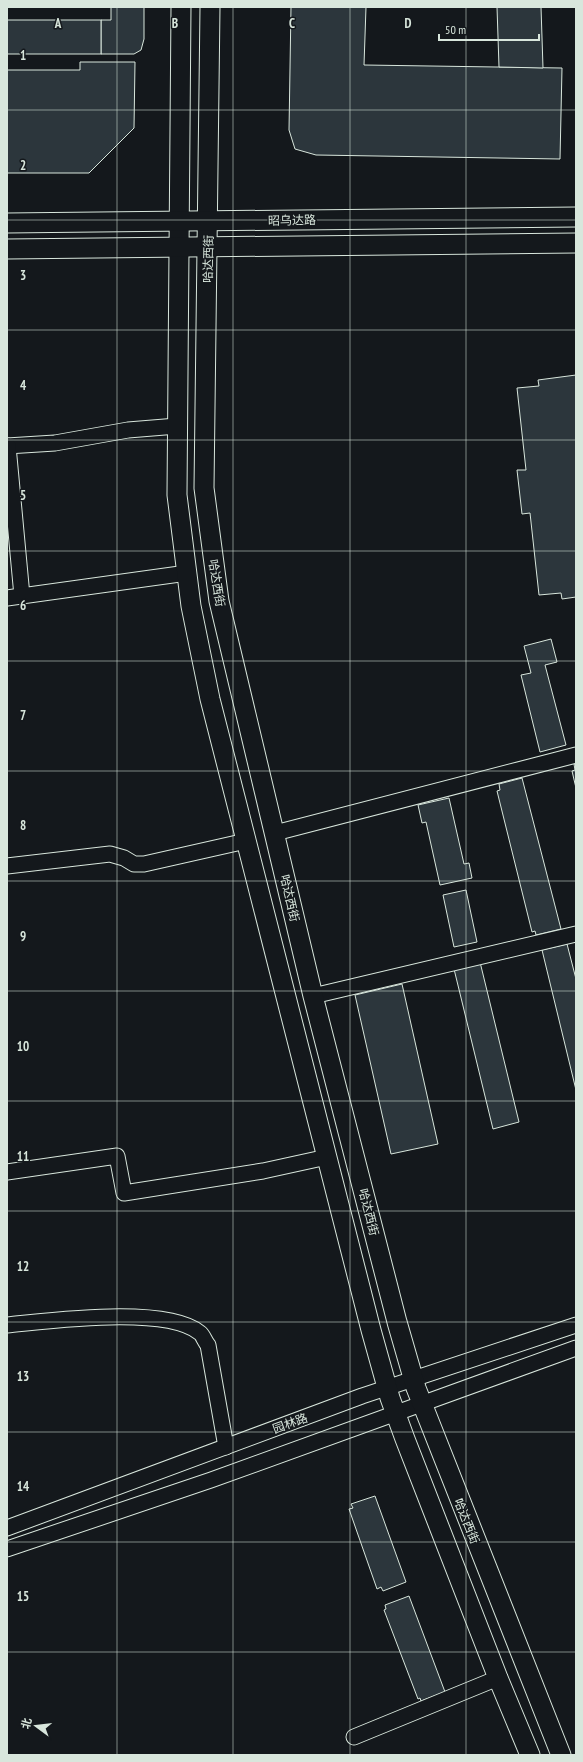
<svg xmlns="http://www.w3.org/2000/svg" width="583" height="1762" viewBox="0 0 583 1762" font-family="'PT Sans Narrow','Noto Sans SC',sans-serif">
  <style>
    .building { fill: #2c363c; stroke: #d8e6dc }
    .lines { fill: none; stroke-linecap: round; stroke-linejoin: round }
    .minor-casing { stroke: #d8e6dc; stroke-width: 17 }
    .major-casing { stroke: #d8e6dc; stroke-width: 21 }
    .minor { stroke: #14181c; stroke-width: 15 }
    .major { stroke: #14181c; stroke-width: 19 }
    .grid { fill: none; stroke: #d8e6dc; stroke-width: 1; stroke-opacity: 0.55 }
    .labels { text-anchor: middle; dominant-baseline: central; stroke-width: 3; stroke-linejoin: round; paint-order: stroke }
    .street-label { font-size: 12px; fill: #d8e6dc; stroke: #14181c }
    .grid-label { font-size: 13px; text-anchor: middle; font-weight: bold; fill: #d8e6dc; stroke: #14181c; stroke-width: 3; stroke-linejoin: round; paint-order: stroke }
  </style>
  <rect width="100%" height="100%" fill="#14181c"/>
  <g class="building">
    <polygon points="111,7 144,7 144,39 141,50 134,54 101,54 101,20 111,20"/>
    <polygon points="291,7 366,7 364,65 562,68 560,159 316,155 295,149 289,130"/>
    <polygon points="497,7 541,7 543,68 499,67"/>
    <rect x="7" y="20" width="94" height="34"/>
    <polygon points="80,62 135,62 134,128 89,173 7,173 7,70 80,70"/>
    <polygon points="576,375 576,597 562,599 561,593 539,595 530,513 522,514 517,470 526,470 517,388 539,386 538,380"/>
    <polygon points="551,639 557,662 545,665 566,745 540,752 521,675 531,673 524,646"/>
    <polygon points="574,764 576,764 576,788 572,771 575,770"/>
    <polygon points="522,778 561,929 536,935 535,931 532,932 497,791 500,790 499,784"/>
    <polygon points="449,798 464,864 469,863 472,878 440,885 426,822 422,823 418,805"/>
    <polygon points="466,890 477,942 454,947 443,895"/>
    <polygon points="567,944 576,979 576,1090 542,950"/>
    <polygon points="480,962 519,1122 493,1129 454,969"/>
    <polygon points="402,984 438,1144 391,1154 355,995"/>
    <polygon points="375,1496 406,1582 383,1591 381,1587 377,1589 349,1509 353,1508 351,1504"/>
    <polygon points="409,1596 445,1692 421,1701 420,1698 418,1699 384,1610 386,1609 385,1605"/>
  </g>
  <g class="lines">
    <defs>
      <g id="minor">
        <polyline points="7,446 55,443 128,430 177,426"/>
        <polyline points="8,446 22,596"/>
        <polyline points="7,598 187,573"/>
        <polyline points="275,833 576,755"/>
        <polyline points="7,866 110,854 124,858 134,864 144,864 246,841"/>
        <polyline points="313,996 576,934"/>
        <polyline points="7,1172 117,1156 124,1193 263,1171 327,1157"/>
        <path d="M7,1325c43,-4 159,-20 193,8 3,2 5,9 8,12l18,102"/>
        <polyline points="7,1528 362,1396 576,1325"/>
        <polyline points="7,1549 211,1480 576,1348"/>
        <polyline points="354,1737 498,1678"/>
      </g>
      <g id="major">
        <polyline points="181,7 177,495 191,606 210,699 371,1330 390,1398 405,1439 498,1678 530,1755"/>
        <polyline points="210,7 204,488 219,601 313,996 397,1322 416,1388 561,1755"/>
        <polyline points="7,223 576,217"/>
        <polyline points="7,249 576,243"/>
      </g>
    </defs>
    <use href="#minor" class="minor-casing"/>
    <use href="#major" class="major-casing"/>
    <use href="#minor" class="minor"/>
    <use href="#major" class="major"/>
  </g>
  <path class="grid" d="M117,7v1748M233,7v1748M350,7v1748M466,7v1748M7,110h569M7,220h569M7,330h569M7,440h569M7,551h569M7,661h569M7,771h569M7,881h569M7,991h569M7,1101h569M7,1211h569M7,1322h569M7,1432h569M7,1542h569M7,1652h569"/>
  <g class="labels">
    <g class="street-label">
      <text transform="translate(292 220) rotate(-1)">昭乌达路</text>
      <text transform="translate(208 259) rotate(-89)">哈达西街</text>
      <text transform="translate(217 583) rotate(81)">哈达西街</text>
      <text transform="translate(290 898) rotate(77)">哈达西街</text>
      <text transform="translate(369 1212) rotate(76)">哈达西街</text>
      <text transform="translate(290 1423) rotate(-20)">园林路</text>
      <text transform="translate(467 1521) rotate(68)">哈达西街</text>
    </g>
  </g>
  <g class="grid-label">
    <text x="58" y="28">A</text>
    <text x="175" y="28">B</text>
    <text x="292" y="28">C</text>
    <text x="408" y="28">D</text>
    <text x="23" y="60">1</text>
    <text x="23" y="170">2</text>
    <text x="23" y="280">3</text>
    <text x="23" y="390">4</text>
    <text x="23" y="500">5</text>
    <text x="23" y="610">6</text>
    <text x="23" y="720">7</text>
    <text x="23" y="830">8</text>
    <text x="23" y="941">9</text>
    <text x="23" y="1051">10</text>
    <text x="23" y="1161">11</text>
    <text x="23" y="1271">12</text>
    <text x="23" y="1381">13</text>
    <text x="23" y="1491">14</text>
    <text x="23" y="1601">15</text>
  </g>
  <rect width="583" height="1762" fill="none" stroke="#d8e6dc" stroke-width="16"/>
  <g transform="translate(36 1726) rotate(285)" stroke="#14181c" stroke-width="3" paint-order="stroke">
  <path d="M0-3L7 15L0 10L-7 15Z" fill="#d8e6dc"/>
  <text y="-6" font-size="11" font-weight="bold" text-anchor="middle" fill="#d8e6dc">北</text>
  </g>
  <path d="M439 34v6h100v-6" fill="none" stroke="#d8e6dc" stroke-width="2"/>
  <text x="445" y="34" font-size="12" fill="#d8e6dc" stroke="#14181c" stroke-width="3" paint-order="stroke">50 m</text>
</svg>
